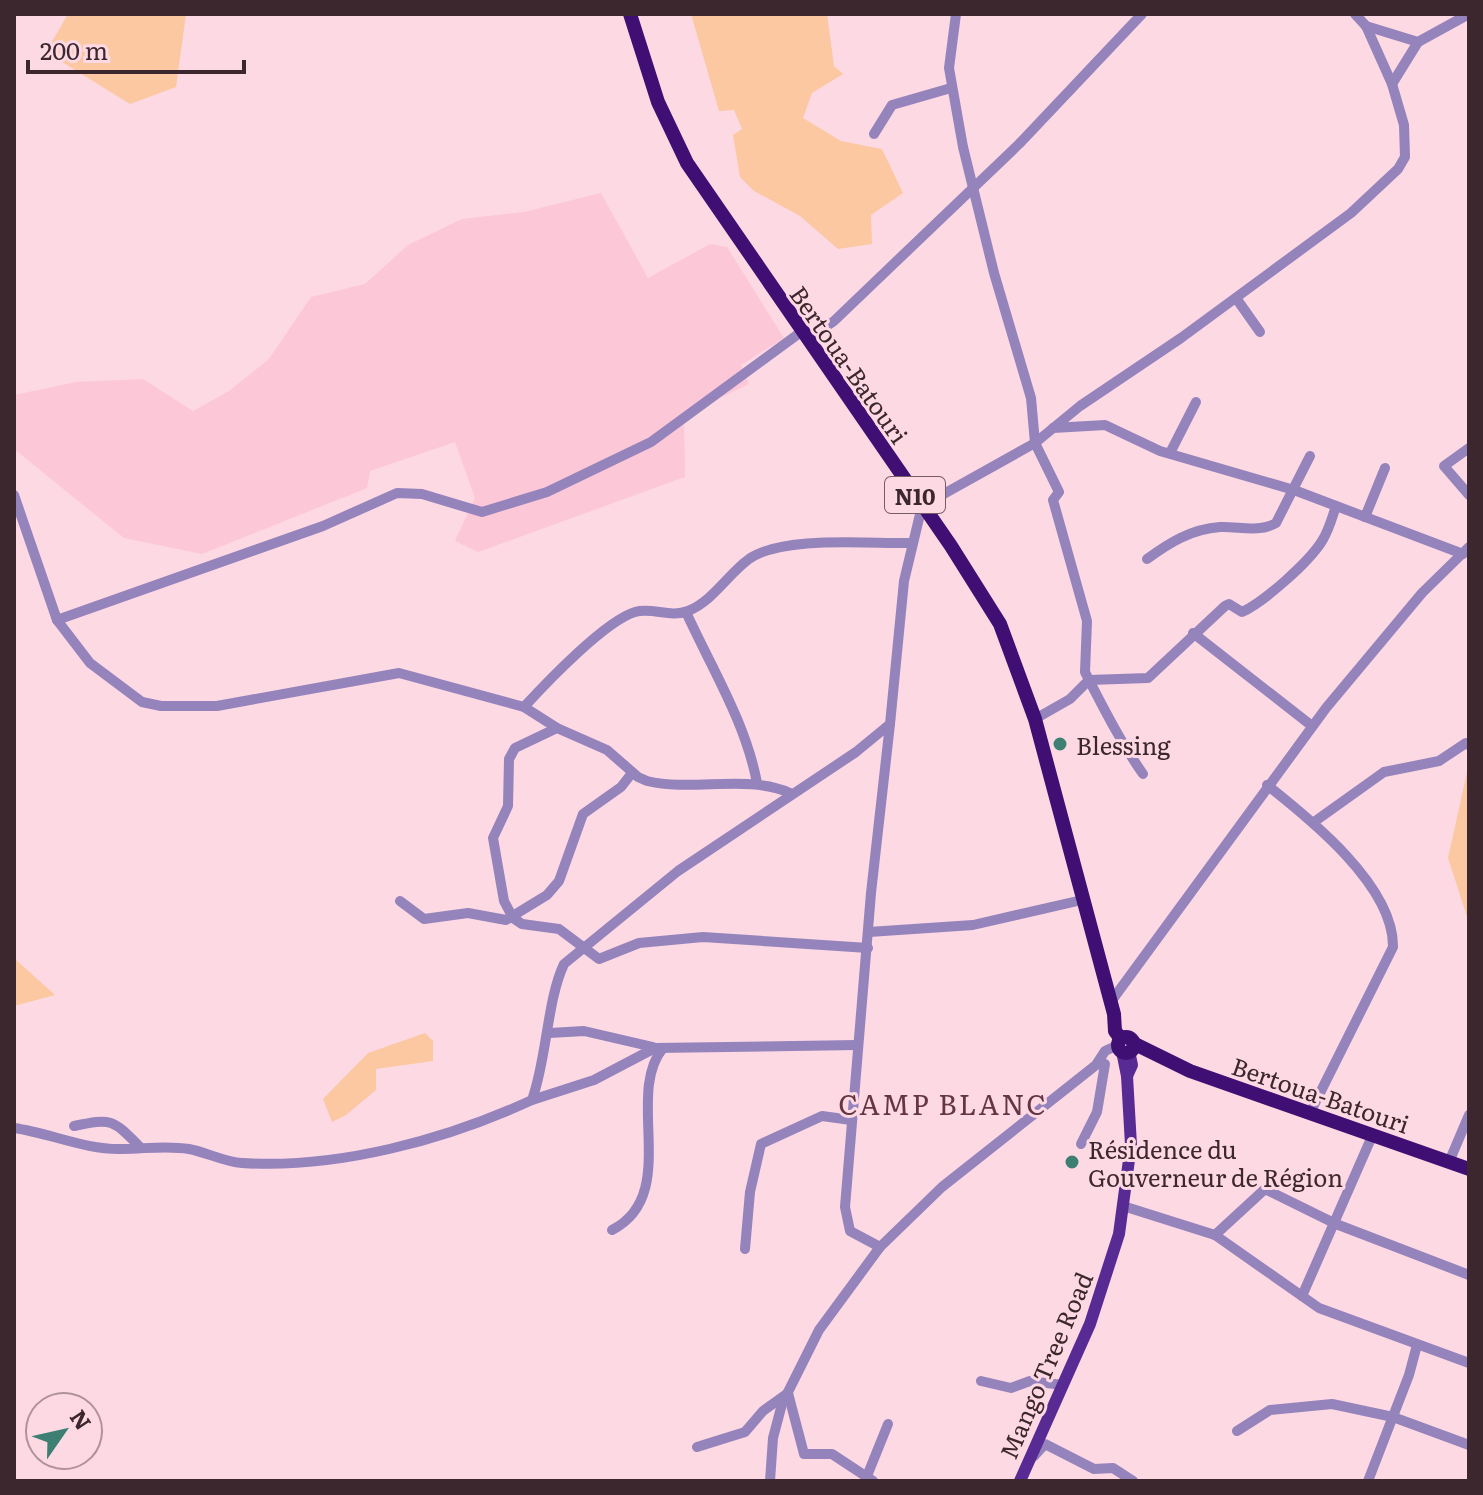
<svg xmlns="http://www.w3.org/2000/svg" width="1483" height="1495" viewBox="0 0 1483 1495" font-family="Literata,serif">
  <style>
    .built { fill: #fcc7d7 }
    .green { fill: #fcc8a1 }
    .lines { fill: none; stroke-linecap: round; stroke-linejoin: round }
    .minor { stroke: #9583bc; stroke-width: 10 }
    .major { stroke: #572b93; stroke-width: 12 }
    .highway { stroke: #3f0f73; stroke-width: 14 }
    .poi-dot { fill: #3d8073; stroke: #fdd9e4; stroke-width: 3 }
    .labels { text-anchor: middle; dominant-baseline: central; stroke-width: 6; stroke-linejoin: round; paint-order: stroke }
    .shield { fill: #fdd9e4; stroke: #775c65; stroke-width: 2 }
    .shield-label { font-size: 22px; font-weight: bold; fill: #3d272e }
    .street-label { font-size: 24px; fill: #3d272e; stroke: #fdd9e4 }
    .poi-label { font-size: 24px; fill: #3d272e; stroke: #fdd9e4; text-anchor: start }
    .quarter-label { font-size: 28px; letter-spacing: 2px; fill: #643545; stroke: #fdd9e4 }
  </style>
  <rect width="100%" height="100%" fill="#fdd9e4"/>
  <polygon class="built" points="601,193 648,278 710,244 727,247 784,338 741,365 749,384 684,415 685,477 478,552 455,541 475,498 455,442 370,471 367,488 202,554 124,538 14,449 14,395 76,382 143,379 193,411 229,391 269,359 311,297 365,284 408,245 462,219 524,212"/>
  <g class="green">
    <polygon points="68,14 186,14 176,87 130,104 46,52"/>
    <polygon points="691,14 827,14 834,66 843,74 812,93 803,118 841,141 882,149 903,193 871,215 872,244 838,249 800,216 754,191 740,177 733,135 742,129 734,110 719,111"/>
    <polygon points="1469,763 1469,923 1448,858"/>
    <polygon points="14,958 55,995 14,1006"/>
    <polygon points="425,1033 433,1041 433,1061 376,1069 376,1090 346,1115 332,1122 323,1099 368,1053"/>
  </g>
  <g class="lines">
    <g class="minor">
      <polyline points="956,14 949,68 963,147 994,273 1031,398 1035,443 1059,492 1053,500 1087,621 1085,672 1089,680 1070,699 1035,719"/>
      <polyline points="1355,14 1366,26 1418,42 1469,14"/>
      <polyline points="1392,84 1418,42"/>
      <polyline points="874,134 892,105 951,88"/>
      <polyline points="1236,298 1260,332"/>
      <polyline points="807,340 834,321 1019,144 1142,14"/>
      <polyline points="1053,428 1105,425 1160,451 1294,490 1463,554"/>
      <polyline points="1469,448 1444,466 1469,495"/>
      <polyline points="1170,453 1196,402"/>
      <path d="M14,495l43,125 33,43 52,39 19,4h56l182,-33 125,34 33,21 50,22 31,27 9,4c47,11 99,-7 143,12"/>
      <polyline points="1365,517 1385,468"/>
      <path d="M1147,559c22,-16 44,-30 73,-32 18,-1 39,6 56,-4l34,-67"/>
      <path d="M686,612c25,55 60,111 71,171"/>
      <polyline points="57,620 323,526 397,493 422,494 482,512 547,492 651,442 801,332"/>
      <polyline points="1193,633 1312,726"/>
      <path d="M1089,680l59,-2 77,-72 4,-2 13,8c22,-10 67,-50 80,-71 7,-11 10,-23 14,-35"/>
      <path d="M1089,680c17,33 33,64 54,94"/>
      <path d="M524,707c22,-24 81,-86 111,-95 17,-5 35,6 53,-1 25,-10 40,-37 61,-52 34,-24 121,-15 163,-16"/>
      <polyline points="557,728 515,748 509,759 508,806 493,838 504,901 513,918 522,924 559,929 599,959 639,943 703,937 868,948"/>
      <path d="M1267,785c43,34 127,101 126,162l-83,166"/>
      <polyline points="1314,822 1384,772 1439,761 1466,743 1469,745"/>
      <polyline points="400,901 424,919 468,913 506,920 547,895 559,881 583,814 621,787 632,773"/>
      <polyline points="869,932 973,925 1082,900"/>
      <polyline points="1110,1003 1326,708 1422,593 1469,547"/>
      <polyline points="550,1033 584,1031 653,1047"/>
      <polyline points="532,1100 594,1080 655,1048 857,1045"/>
      <path d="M74,1126c38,-8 38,-7 65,20"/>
      <path d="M14,1128c36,5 71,22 108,21 22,0 44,-4 67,0 17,3 35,13 53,14 96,6 203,-23 290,-63 15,-42 15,-100 32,-136l114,-93 178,-119 34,-28 14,-143 18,-75 113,-63 45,-37 101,-68 170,-125 47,-44 7,-12 -1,-32 -12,-41 -26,-58"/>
      <polyline points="1081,1144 1097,1112 1105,1064"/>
      <polyline points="1449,1162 1469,1115"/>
      <polyline points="1123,1206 1215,1235 1319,1308 1469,1363"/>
      <path d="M612,1230c69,-35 12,-135 51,-182"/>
      <polyline points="1215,1235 1265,1189 1336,1224 1469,1275"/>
      <polyline points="880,1247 850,1231 845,1207 871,893 890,724"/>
      <polyline points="745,1249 750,1192 761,1144 822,1116 851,1120"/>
      <polyline points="1302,1296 1373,1134"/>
      <polyline points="981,1381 1011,1388 1030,1381 1063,1385"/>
      <polyline points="1237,1431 1270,1410 1332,1404 1393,1417 1469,1445"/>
      <polyline points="697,1447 745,1432 763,1411 788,1393 804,1454 832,1454 873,1481"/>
      <polyline points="1034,1456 1045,1444 1094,1469 1113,1468 1133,1481"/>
      <polyline points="770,1481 773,1438 782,1404 819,1330 880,1247 942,1187 1096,1065 1105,1051 1118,1045"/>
      <polyline points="865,1481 888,1424"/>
      <polyline points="1368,1481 1409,1375 1417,1345"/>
    </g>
    <g class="major">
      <polyline points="1127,1076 1132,1065 1129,1051"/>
      <polyline points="1020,1481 1090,1324 1119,1234 1131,1145 1127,1076 1122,1051"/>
    </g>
    <g class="highway">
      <polyline points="630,14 658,102 687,163 951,546 1000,624 1035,719 1114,1014 1115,1031 1121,1039"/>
      <circle cx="1126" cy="1045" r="8"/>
      <polyline points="1133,1043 1190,1071 1469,1169"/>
    </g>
  </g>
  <g class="poi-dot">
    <circle cx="1060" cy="744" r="8"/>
    <circle cx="1072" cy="1162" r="8"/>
  </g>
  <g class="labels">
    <rect class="shield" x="885" y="477" width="60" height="36" rx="6"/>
    <g class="shield-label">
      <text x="915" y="495">N10</text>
    </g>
    <g class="street-label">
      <text transform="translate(850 364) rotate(55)">Bertoua-Batouri</text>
      <text transform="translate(1321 1094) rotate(19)">Bertoua-Batouri</text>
      <text transform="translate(1045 1365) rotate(-67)">Mango Tree Road</text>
    </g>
    <g class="poi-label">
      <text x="1076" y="744">Blessing</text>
      <text x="1088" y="1148">Résidence du<tspan x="1088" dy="28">Gouverneur de Région</tspan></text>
    </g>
    <g class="quarter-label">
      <text x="943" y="1103">CAMP BLANC</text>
    </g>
  </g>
  <rect width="1483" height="1495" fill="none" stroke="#3d272e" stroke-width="32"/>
  <g transform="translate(64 1431) rotate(56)"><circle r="38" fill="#fdd9e4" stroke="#b0929b" stroke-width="2"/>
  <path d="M0-6L14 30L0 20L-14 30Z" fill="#3d8073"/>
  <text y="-12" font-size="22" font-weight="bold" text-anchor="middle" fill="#3d272e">N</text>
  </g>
  <path d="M28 60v12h216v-12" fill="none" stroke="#3d272e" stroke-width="4"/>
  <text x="40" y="60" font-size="24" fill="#3d272e" stroke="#fdd9e4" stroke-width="6" paint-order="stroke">200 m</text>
</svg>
